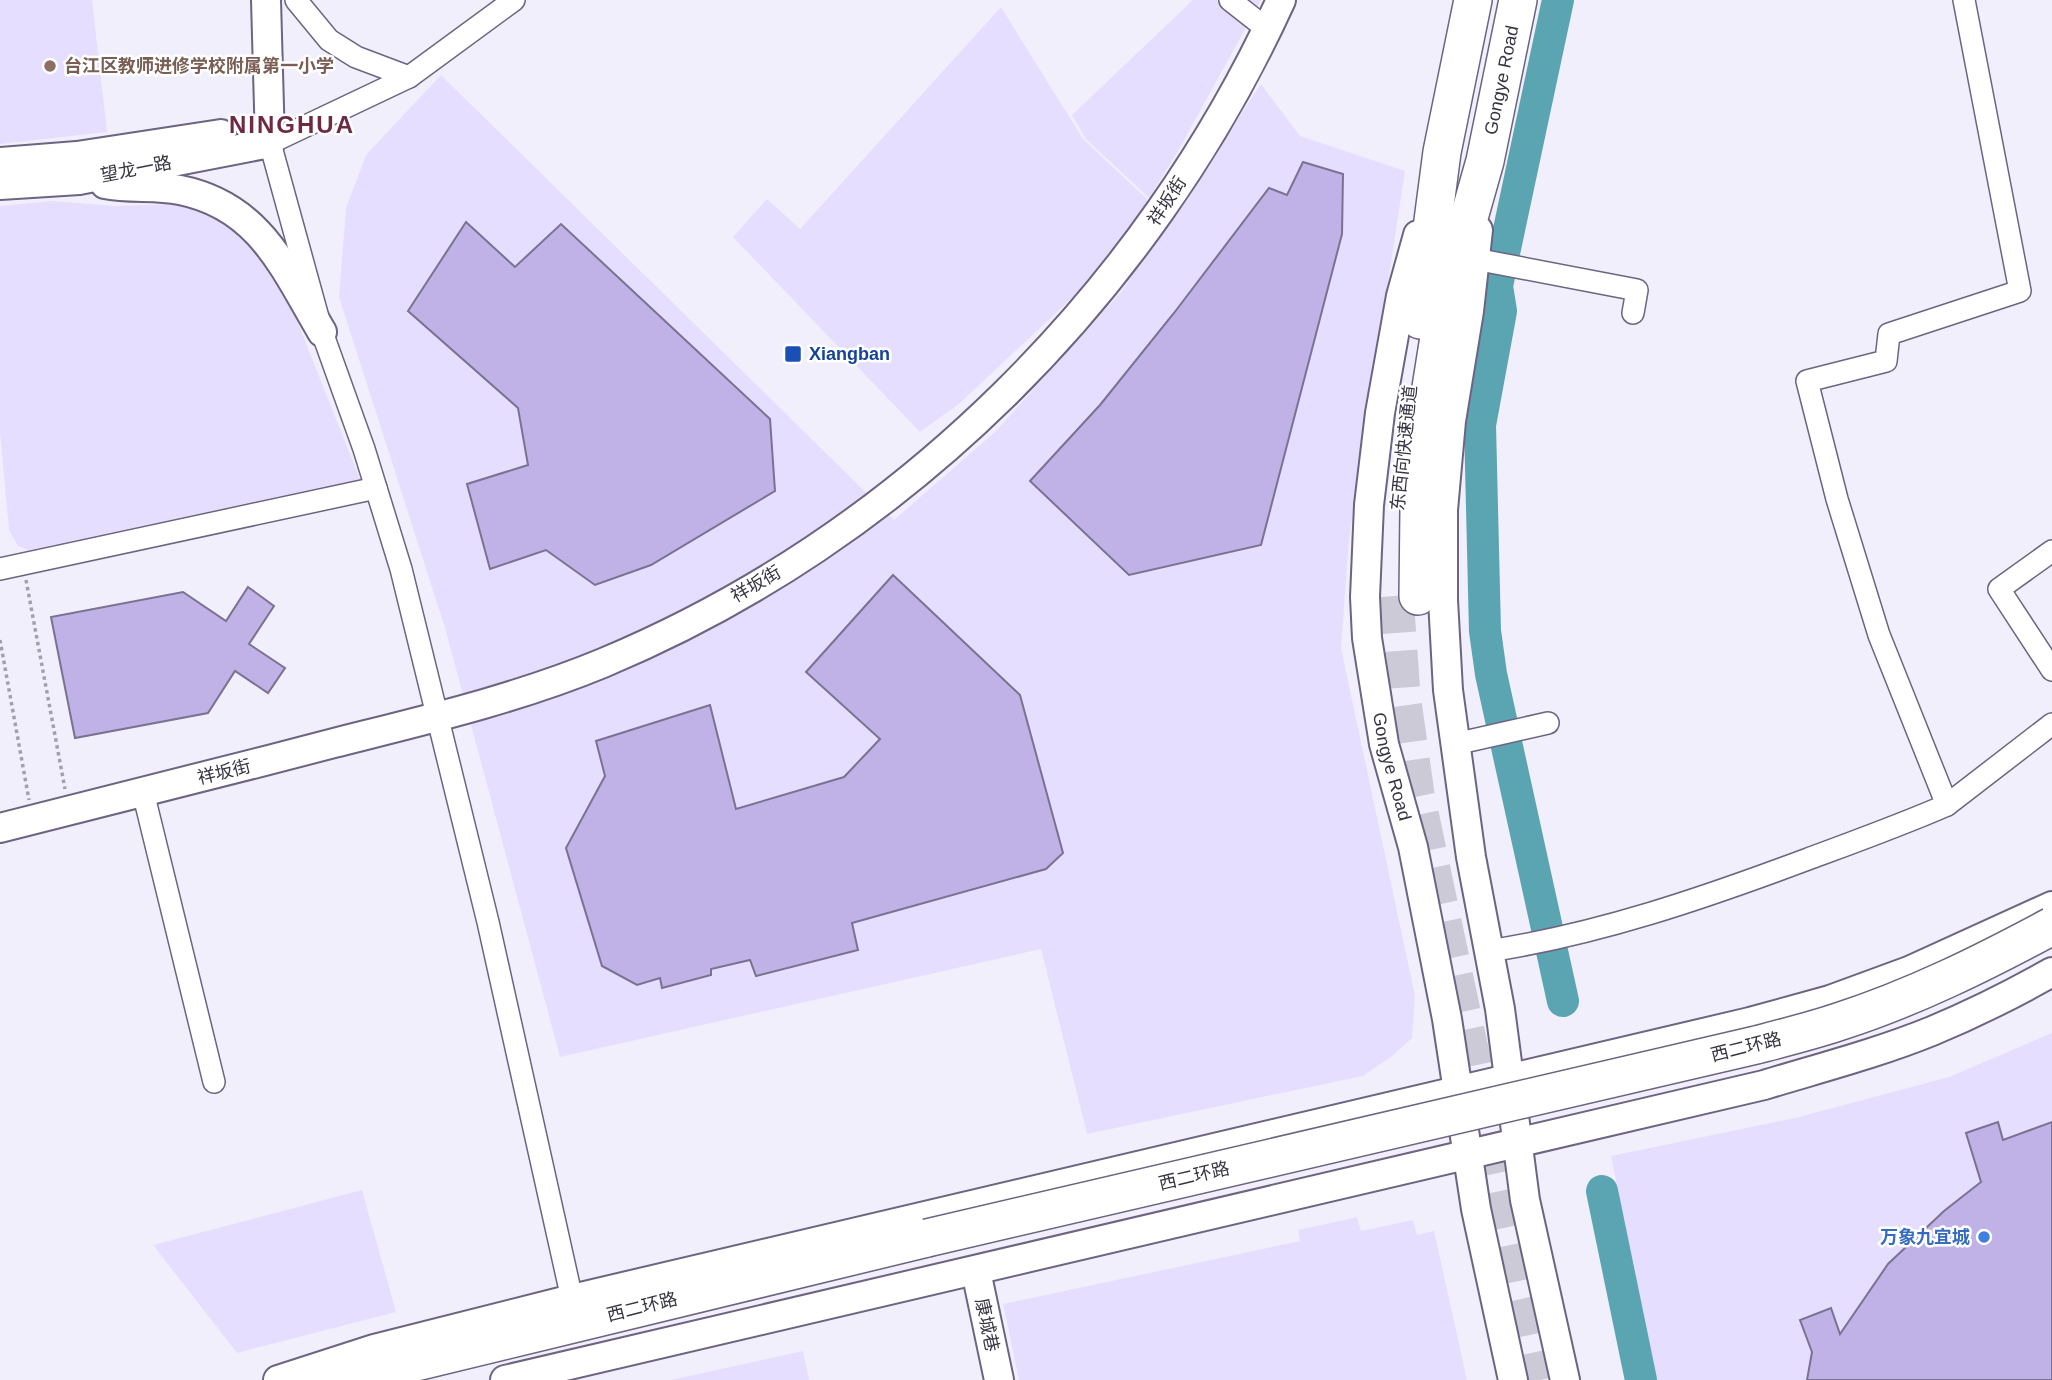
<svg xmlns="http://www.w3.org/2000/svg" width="2052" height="1380" viewBox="0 0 2052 1380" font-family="Helvetica,'Noto Sans SC',sans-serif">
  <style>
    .built { fill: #e6deff }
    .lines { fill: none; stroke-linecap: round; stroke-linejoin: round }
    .river { stroke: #5ba4b1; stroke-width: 32 }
    .building { fill: #c0b1e6; stroke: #7a7290; stroke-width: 2 }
    .highway-tunnel { stroke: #cdcad7; stroke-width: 37; stroke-dasharray: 37 18; stroke-linecap: butt }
    .street-casing { stroke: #6c6481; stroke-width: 24 }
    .secondary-casing { stroke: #6c6481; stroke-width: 32 }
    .highway-casing { stroke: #6c6481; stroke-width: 40 }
    .path { stroke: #a3a0ad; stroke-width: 3.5; stroke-dasharray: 3.5 3.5; stroke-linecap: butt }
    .street { stroke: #fff; stroke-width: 21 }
    .secondary { stroke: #fff; stroke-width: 28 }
    .highway { stroke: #fff; stroke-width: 37 }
    .highway-bridge-casing { stroke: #6c6481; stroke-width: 40; stroke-linecap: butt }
    .highway-bridge { stroke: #fff; stroke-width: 37 }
    .education-dot { fill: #8d6e63; stroke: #fff; stroke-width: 2.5 }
    .transit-dot { fill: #1a4fb4; stroke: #fff; stroke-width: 2.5 }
    .shop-dot { fill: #3f7fe0; stroke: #fff; stroke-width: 2.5 }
    .labels { text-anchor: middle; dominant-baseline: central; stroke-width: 5; stroke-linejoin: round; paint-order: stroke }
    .education-label { font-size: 18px; font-weight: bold; fill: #785e54; stroke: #fff; text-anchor: start }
    .street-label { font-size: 18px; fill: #383542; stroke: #fff }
    .transit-label { font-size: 18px; font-weight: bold; fill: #164399; stroke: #fff; text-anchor: start }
    .shop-label { font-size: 18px; font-weight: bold; fill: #366cbe; stroke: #fff; text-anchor: end }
    .district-label { font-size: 24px; font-weight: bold; letter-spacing: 2px; fill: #6e2a42; stroke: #fff }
  </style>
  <rect width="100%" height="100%" fill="#f2effc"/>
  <g class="built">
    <polygon points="0,0 92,0 107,132 0,144"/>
    <polygon points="1193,0 1261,0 1178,151 1149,198 1086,139 1072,115"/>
    <polygon points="1001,7 1083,139 1148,200 1106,266 960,403 920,432 733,237 767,199 800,229"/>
    <polygon points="441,75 894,520 996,431 1121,292 1261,84 1300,136 1405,171 1349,539 1341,648 1415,996 1412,1038 1392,1056 1363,1076 1087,1134 1041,949 560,1057 445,628 339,297 346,208 366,155"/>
    <polygon points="52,201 116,206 173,204 207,212 250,234 286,293 360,479 29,550 18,546 9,530 0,432 0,206"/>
    <polygon points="2052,1033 2052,1380 1657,1380 1611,1156 1795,1118 1949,1077"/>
    <polygon points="362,1190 396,1312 237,1353 153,1245"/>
    <polygon points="1357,1217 1361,1231 1413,1220 1417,1235 1434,1231 1467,1380 1019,1380 1003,1304 1300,1241 1298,1230"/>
    <polygon points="803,1351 809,1380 671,1380"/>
  </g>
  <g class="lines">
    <g class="river">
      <polyline points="1558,0 1497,286 1501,311 1480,425 1485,631 1491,674 1563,1001"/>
      <polyline points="1602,1191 1641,1380"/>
    </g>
  </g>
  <g class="building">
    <polygon points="1303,162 1343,174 1342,234 1261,545 1129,575 1030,481 1100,405 1174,313 1269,188 1287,195"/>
    <polygon points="466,222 515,267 561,224 770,419 775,491 651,565 595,585 546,550 490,569 467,484 528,465 518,408 408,311"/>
    <polygon points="893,575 1020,695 1063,853 1046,869 852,923 858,950 756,976 750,960 711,969 711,975 662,988 660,978 637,985 602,966 566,848 605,776 596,741 710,705 736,809 844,777 880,739 806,672"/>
    <polygon points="248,587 274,606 249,644 285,668 268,693 235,671 208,713 75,738 51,617 183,592 226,621"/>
    <polygon points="1998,1122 2003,1140 2052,1122 2052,1380 1807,1380 1812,1352 1800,1320 1831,1308 1840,1334 1888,1264 1944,1211 1981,1182 1966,1133"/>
  </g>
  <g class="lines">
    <polyline class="highway-tunnel" points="1395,596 1402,695 1416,794 1540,1380"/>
    <defs>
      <g id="street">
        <polyline points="296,0 329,40 356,57 409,77"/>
        <polyline points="514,0 409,77 270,143 322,332 364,449 401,569 488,922 572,1299"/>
        <polyline points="1230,0 1267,29"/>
        <polyline points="1475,259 1637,290 1633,313"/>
        <polyline points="2052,551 1999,589 2052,670"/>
        <polyline points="0,569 376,488"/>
        <polyline points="1455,744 1548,723"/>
        <polyline points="143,792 214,1082"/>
        <polyline points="1947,805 2052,724"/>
        <path d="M1489,951c110,-17 215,-53 319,-92 46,-17 93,-34 139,-54l-68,-170 -42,-136 -30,-118 79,-20 3,-27 131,-43 -56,-291"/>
      </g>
      <g id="secondary">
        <polyline points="0,162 77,156 221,134"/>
        <path d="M105,184c25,5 50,1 75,6 80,16 104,78 142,142"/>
        <polyline points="0,185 79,180 270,143 266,0"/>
        <polyline points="1478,230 1469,311 1451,421 1443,510 1443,600 1448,690 1471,857 1500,1009 1525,1200 1565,1380"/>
        <path id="s1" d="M1418,235l-17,61 -21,117 -11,92 -4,92 2,41 17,106 29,103 34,172 29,190 37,171"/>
        <path d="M0,828c112,-28 223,-56 334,-85 91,-23 182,-44 269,-80 299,-125 544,-369 678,-663"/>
        <polyline points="976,1271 999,1380"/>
        <polyline points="278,1380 374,1349 572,1299 1750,1022 1830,1000 1909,971 2052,906"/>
        <path d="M505,1380l1259,-295c56,-17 114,-32 168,-54 41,-17 81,-37 120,-59"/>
      </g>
      <g id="highway">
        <polyline points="1420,320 1442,152 1473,0"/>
        <path id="s2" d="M1418,596l1,-87 7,-90 18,-113 41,-145 33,-161"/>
        <polyline points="320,1380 379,1371 927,1238"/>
      </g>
    </defs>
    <use href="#street" class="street-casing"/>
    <use href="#secondary" class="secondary-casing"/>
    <use href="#highway" class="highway-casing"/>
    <g class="path">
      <polyline points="26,580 65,789"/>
      <polyline points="0,640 29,800"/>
    </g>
    <use href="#street" class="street"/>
    <use href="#secondary" class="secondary"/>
    <use href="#highway" class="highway"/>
    <defs>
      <path id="highway-bridge" d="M927,1238l829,-193c27,-7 55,-14 82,-23 75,-24 145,-59 214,-96"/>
    </defs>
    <use href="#highway-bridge" class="highway-bridge-casing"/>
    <use href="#highway-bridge" class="highway-bridge"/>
  </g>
  <circle class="education-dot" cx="50" cy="66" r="7"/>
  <rect class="transit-dot" x="784" y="345" width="18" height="18" rx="3.5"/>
  <circle class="shop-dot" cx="1984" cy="1237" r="7"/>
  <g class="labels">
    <g class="education-label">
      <text x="64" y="66">台江区教师进修学校附属第一小学</text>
    </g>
    <g class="street-label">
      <text stroke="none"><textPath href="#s2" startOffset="525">Gongye Road</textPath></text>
      <text transform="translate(136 169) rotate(-11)">望龙一路</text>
      <text transform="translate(1167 201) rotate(-57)">祥坂街</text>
      <text transform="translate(1404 448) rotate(-84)">东西向快速通道</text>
      <text transform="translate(756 584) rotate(-30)">祥坂街</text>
      <text stroke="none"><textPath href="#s1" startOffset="539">Gongye Road</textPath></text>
      <text transform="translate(224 772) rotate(-14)">祥坂街</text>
      <text transform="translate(1746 1047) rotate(-14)">西二环路</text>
      <text transform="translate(1194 1176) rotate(-13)">西二环路</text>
      <text transform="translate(642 1307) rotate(-14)">西二环路</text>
      <text transform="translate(987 1325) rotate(78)">康城巷</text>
    </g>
    <g class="transit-label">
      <text x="809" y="354">Xiangban</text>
    </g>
    <g class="shop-label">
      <text x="1970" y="1237">万象九宜城</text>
    </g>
    <g class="district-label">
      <text x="292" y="124">NINGHUA</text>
    </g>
  </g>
</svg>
